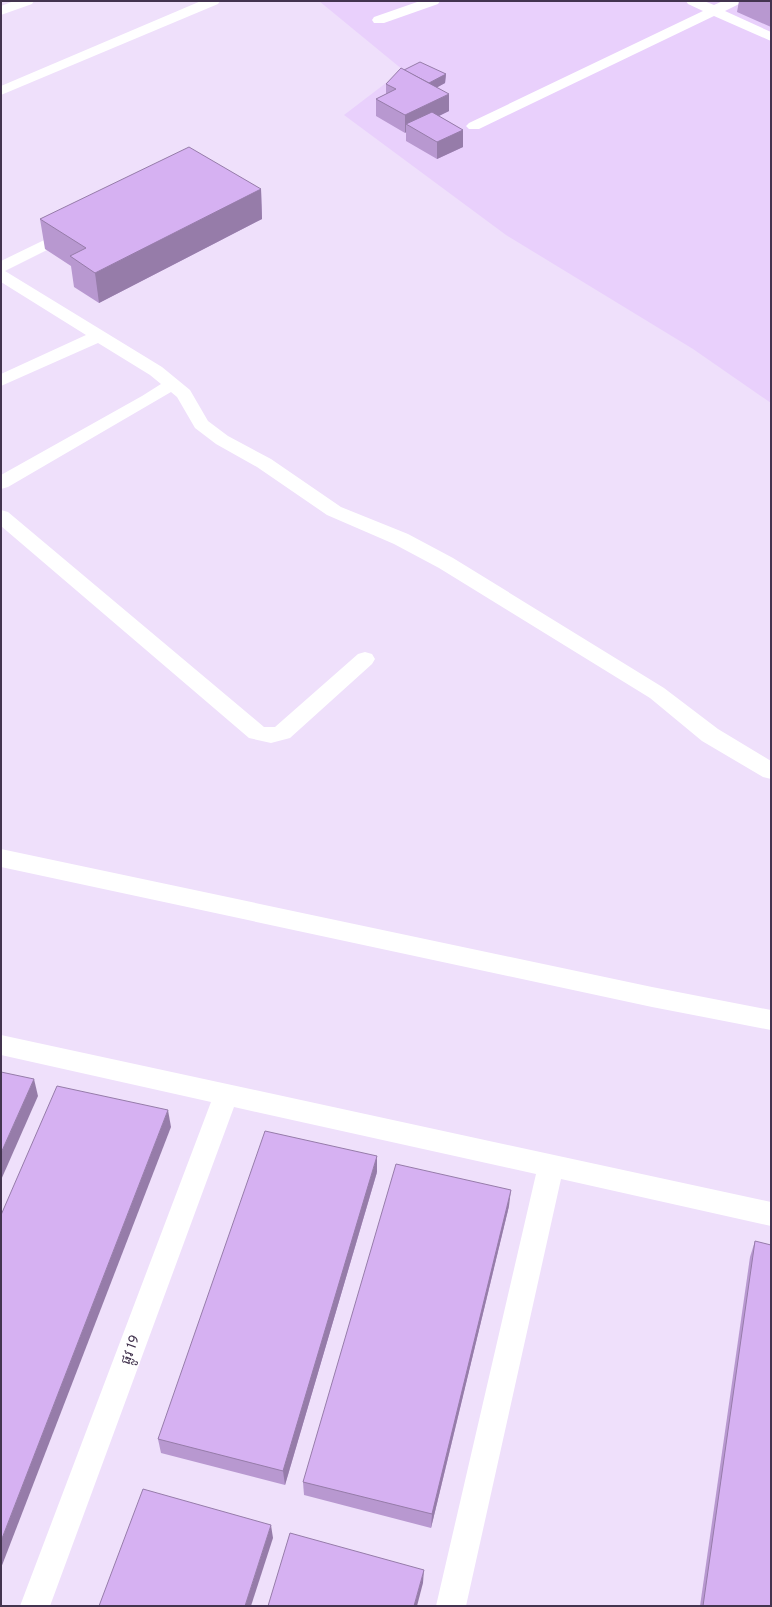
<svg xmlns="http://www.w3.org/2000/svg" width="772" height="1607" viewBox="0 0 772 1607" font-family="Overpass,'Noto Sans Khmer',sans-serif">
  <style>
    .built { fill: #e9d0fc }
    .lines { fill: none; stroke-linecap: round; stroke-linejoin: round }
    .minor { fill: #fff; fill-rule: evenodd }
    .wall { fill: #b898d0 }
    .shaded-wall { fill: #967ca9 }
    .building { fill: #d6b1f2; stroke: #967ca9 }
    .labels { text-anchor: middle; dominant-baseline: central; stroke-width: 3; stroke-linejoin: round; paint-order: stroke }
    .near-street-label { font-size: 14px; fill: #43344f; stroke: #fff }
  </style>
  <rect width="100%" height="100%" fill="#efe0fb"/>
  <polygon class="built" points="319,1 771,1 771,403 693,349 506,235 344,115 403,70"/>
  <g class="lines">
    <g class="minor">
      <polygon points="14,1 34,1 32,4 1,15 1,6"/>
      <polygon points="201,1 220,1 218,4 1,95 1,86"/>
      <polygon points="420,1 440,1 438,4 384,23 374,23 372,20 374,17"/>
      <polygon points="686,1 704,1 714,5 723,1 741,1 739,4 725,11 771,32 771,41 714,16 479,129 469,129 466,126 469,123 703,11 688,4"/>
      <polygon points="71,227 77,229 79,232 77,235 5,271 162,367 190,390 208,421 228,436 271,459 341,507 408,534 453,558 664,688 718,729 771,761 771,779 763,777 702,741 650,698 439,568 394,544 327,515 257,467 216,444 195,428 177,397 171,392 8,487 1,489 1,475 142,396 161,384 150,375 98,343 1,386 1,374 86,335 1,282 1,261"/>
      <polygon points="1,510 8,512 264,727 275,727 358,654 365,652 372,654 375,659 372,664 290,738 271,743 249,738 1,526"/>
      <polygon points="1,849 652,987 771,1010 771,1030 652,1007 1,867"/>
      <polygon points="1,1035 771,1202 771,1226 561,1179 466,1606 436,1606 536,1174 234,1107 50,1606 20,1606 211,1102 1,1055"/>
    </g>
  </g>
  <g class="wall">
    <polygon points="739,1 771,1 771,27 737,12"/>
    <polygon points="404,70 446,74 445,83 437,87 449,111 439,116 463,130 463,147 437,159 406,141 406,132 405,133 376,116 376,99 386,94 386,84"/>
    <polygon points="261,189 262,219 99,303 74,287 71,266 45,249 40,219"/>
    <polygon points="377,1172 285,1485 161,1453 158,1439"/>
    <polygon points="509,1206 431,1528 304,1495 303,1482"/>
    <polygon points="755,1241 771,1606 700,1606 750,1257"/>
  </g>
  <g class="shaded-wall">
    <polygon points="446,74 445,83 429,92 429,83"/>
    <polygon points="449,94 449,111 414,128 406,124 406,132 405,133 405,115"/>
    <polygon points="463,130 463,147 437,159 437,142"/>
    <polygon points="261,189 262,219 99,303 95,273"/>
    <polygon points="34,1079 38,1096 1,1180 1,1153"/>
    <polygon points="168,1110 171,1127 1,1568 1,1541"/>
    <polygon points="377,1156 377,1172 285,1485 283,1471"/>
    <polygon points="511,1190 509,1206 431,1528 432,1514"/>
    <polygon points="271,1525 273,1538 251,1606 245,1606"/>
    <polygon points="424,1570 423,1583 417,1606 414,1606"/>
  </g>
  <g class="building">
    <polygon points="420,62 446,74 429,83 404,70"/>
    <polygon points="401,68 449,94 405,115 376,99 396,89 386,84"/>
    <polygon points="432,112 463,130 437,142 406,124"/>
    <polygon points="189,147 261,189 95,273 70,256 86,248 40,219"/>
    <polygon points="1,1072 34,1079 1,1153"/>
    <polygon points="57,1086 168,1110 1,1541 1,1215"/>
    <polygon points="265,1131 377,1156 283,1471 158,1439"/>
    <polygon points="396,1164 511,1190 432,1514 303,1482"/>
    <polygon points="755,1241 771,1245 771,1606 703,1606"/>
    <polygon points="143,1489 271,1525 245,1606 99,1606"/>
    <polygon points="290,1533 424,1570 414,1606 268,1606"/>
  </g>
  <g class="labels">
    <g class="near-street-label">
      <text transform="translate(131 1350) rotate(-70)">ផ្លូវ 19</text>
    </g>
  </g>
  <rect width="772" height="1607" fill="none" stroke="#43344f" stroke-width="4"/>
</svg>
